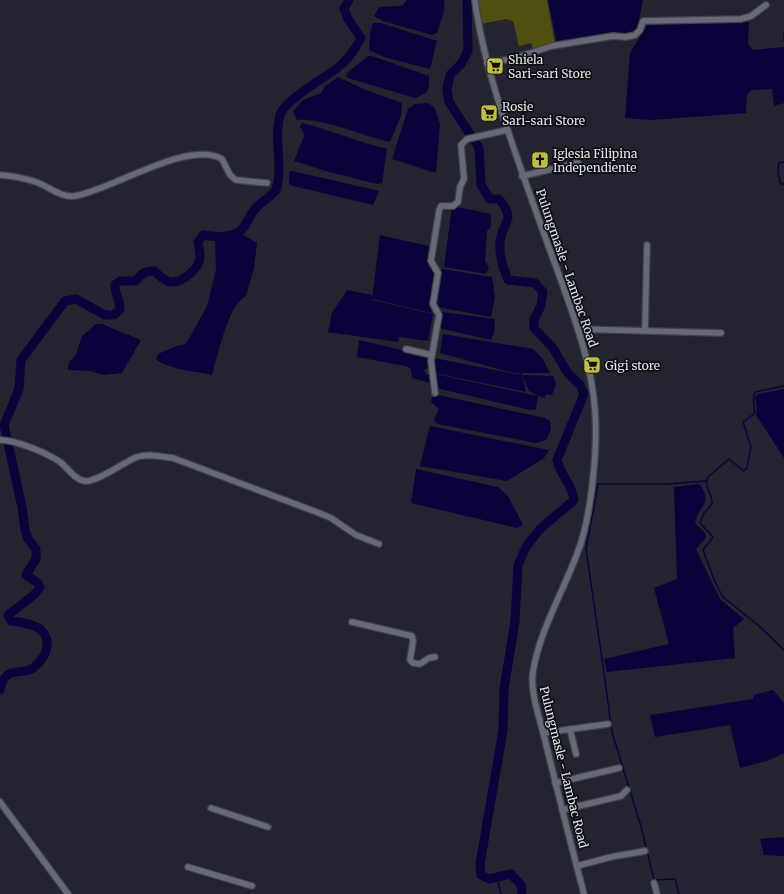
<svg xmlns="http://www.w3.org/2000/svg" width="784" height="894" viewBox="0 0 784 894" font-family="Merriweather,serif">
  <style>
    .green { fill: #4f4f10 }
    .water { fill: #0a023a }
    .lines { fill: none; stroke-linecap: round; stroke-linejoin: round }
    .stream { stroke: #0a023a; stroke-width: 1.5 }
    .river { stroke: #0a023a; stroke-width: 9 }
    .minor-casing { stroke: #40424a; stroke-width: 8 }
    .minor { stroke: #666976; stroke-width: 5.5 }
    .labels { text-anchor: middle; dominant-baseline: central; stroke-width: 3.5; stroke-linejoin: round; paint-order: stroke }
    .poi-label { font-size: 12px; fill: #e3e5ec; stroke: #0d0e13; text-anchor: start }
    .street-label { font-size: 12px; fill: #e3e5ec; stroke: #0d0e13 }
  </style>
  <rect width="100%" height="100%" fill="#23242f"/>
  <polygon class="green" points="477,0 547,0 555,44 533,50 531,43 519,46 513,21 506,19 481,24"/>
  <g class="water">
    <path d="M407,0h37c2,12 -4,21 -7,33l-5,2 -49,-14 -9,-5 5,-9 23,-1z"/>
    <polygon points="548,0 643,0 637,30 634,33 557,44"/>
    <polygon points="749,22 748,43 752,50 784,47 784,103 774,106 772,89 752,90 747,95 746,113 651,120 625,118 630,53 648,24"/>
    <polygon points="373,23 381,23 437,41 430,69 384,57 369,50 370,33"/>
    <path d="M368,56h4l57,20v11l-3,6 -11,5 -67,-20 -2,-2c4,-8 15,-13 22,-20z"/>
    <path d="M338,77l28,13 36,13 -1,13 -11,26c-29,-6 -65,-24 -93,-22l-4,-9 10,-11 18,-7 4,-7z"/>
    <polygon points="428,103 434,107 440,124 436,173 392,159 408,109 415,104"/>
    <path d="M302,123c29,7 56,19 85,26l-5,34 -5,1 -51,-13 -32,-10 10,-25 -1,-5 -3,-4z"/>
    <polygon points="292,171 379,191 373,205 289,185 289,172"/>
    <polygon points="452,206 491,214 491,227 487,231 485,261 489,267 486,274 444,267"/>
    <path d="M242,234l15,9 -3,25 -8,28c-18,9 -28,59 -34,79 -17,-4 -43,-5 -56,-16l2,-5 18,-8 10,-2 21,-38 9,-36 -1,-31 18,-2z"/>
    <polygon points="380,235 432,247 428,266 435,269 430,303 432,313 372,299"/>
    <polygon points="443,269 492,277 495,297 491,317 437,307 436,302 441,270"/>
    <polygon points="347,290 372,295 372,300 433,314 428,341 399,337 398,342 328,332 332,313"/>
    <polygon points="442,312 495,319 494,332 491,340 439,328"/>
    <polygon points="96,324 102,324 141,340 122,373 104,375 90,371 68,370 69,362 76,355 82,336"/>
    <polygon points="443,334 533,349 542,358 550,373 513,373 440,353"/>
    <polygon points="359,340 427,356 429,367 424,370 427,375 429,375 430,383 412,378 411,369 405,366 357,357"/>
    <polygon points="434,358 515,374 522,373 526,392 434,373"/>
    <polygon points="435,374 538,396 529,391 523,377 524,375 553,376 556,384 552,395 546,394 545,398 538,396 536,409 531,410 436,388"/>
    <polygon points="784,389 784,458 756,415 757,408 755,397 758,394"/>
    <polygon points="438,395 545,418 550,421 551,429 546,440 536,443 438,424 434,420 439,409 431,402 432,397"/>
    <polygon points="430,426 549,450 544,458 507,481 420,466"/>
    <polygon points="416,469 498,487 508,496 523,525 517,528 411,503"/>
    <path d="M699,484c15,18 0,21 -4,39l10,10 1,5 -10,11 24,50 24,20 -11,9 2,30 -128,14 -3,-13 65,-15 -15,-56 23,-9 -3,-92z"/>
    <polygon points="773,690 784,703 784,753 770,760 740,768 730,725 655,737 650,715 753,699 754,695"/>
    <polygon points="784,837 784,856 764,855 760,839"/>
  </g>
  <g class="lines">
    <g class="stream">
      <polyline points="784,32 784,41"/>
      <path d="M784,162l-5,1c-2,8 -1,14 2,21h3"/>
      <path d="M784,386l-29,6c-4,7 1,14 -1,22l-11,8 8,25 -4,21 -3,3 -15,-12 -21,18c-5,9 5,18 4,27l-8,9 -4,10 13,14 -10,13 12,32 8,15 35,28 26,25"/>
      <polyline points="497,877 501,894"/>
      <polyline points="679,894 675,879 654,880 642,830 612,732 604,673 586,549 598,484 668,484 706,481"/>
    </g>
    <g class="river">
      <path d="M467,0l1,51 -7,13 -11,11 -3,14 2,13 30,46 2,37 9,14h9c18,22 4,21 1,42 -1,15 3,26 8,39l27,3 8,9 -2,13 -7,15v8l19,20 14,24 13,13 4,9 -27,66c3,15 16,25 17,40l-35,30 -13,17 -8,18 -3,56 -11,68 -1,41 -23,134 1,11 8,4 22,-5 10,11 1,9"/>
      <path d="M0,690c2,-7 3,-12 9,-16 8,-4 18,-1 24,-6 11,-8 21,-26 8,-38 -7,-6 -21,-8 -30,-9l-3,-6 27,-21 5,-7 -2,-4 -12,-8 10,-16v-10l-8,-10 -3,-9 -3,-23 -18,-82 15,-36 2,-29 44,-59 11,-2 29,16h9l6,-6c0,-9 -5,-15 -5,-24l5,-4h16c5,-8 9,-10 18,-10 5,4 11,11 18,11 11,0 28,-14 28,-25 0,-5 -1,-10 -2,-15l5,-7c12,2 32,4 41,-8 4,-5 6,-13 11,-18 6,-7 15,-12 21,-19 8,-24 -3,-51 4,-75 5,-15 44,-37 56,-46 11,-8 19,-19 25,-31l-13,-19 -4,-10 5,-9"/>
    </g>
    <defs>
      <g id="minor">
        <path d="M475,0c4,35 13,67 23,100 18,58 39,115 60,172 16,45 34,91 37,139 3,38 -4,108 -18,143 -14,38 -38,78 -44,118 -3,20 6,44 11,64 13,53 26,105 40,158"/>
        <polyline points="487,63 512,59 552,46 613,36 626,37 635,35 640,30 643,21 741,19 751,16 766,5"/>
        <path d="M0,175c12,1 24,3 36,7 12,4 25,16 39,14 37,-6 113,-57 147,-37l8,16 6,5 31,3"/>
        <polyline points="522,176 578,163"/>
        <polyline points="578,329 721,333"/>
        <polyline points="645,330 647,245"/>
        <polyline points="406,349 432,355"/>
        <polyline points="435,393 431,361 439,315 433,304 438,273 431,261 439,211 441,206 453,206 458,202 460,187 464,179 461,145 467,139 507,130"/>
        <path d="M0,440c16,0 47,13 60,22 8,6 14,17 24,19 12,2 40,-19 53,-24 12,-4 25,0 36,1l146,55 12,5 25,17 23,9"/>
        <polyline points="352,622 412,636 413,641 410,660 413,663 420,664 429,658 435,657"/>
        <polyline points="570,729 576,754"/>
        <polyline points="543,733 608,724"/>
        <polyline points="555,783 619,768"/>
        <polyline points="0,802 68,894"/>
        <polyline points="211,808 268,827"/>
        <polyline points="562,810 621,796 627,790"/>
        <polyline points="577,866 611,857 645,851"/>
        <polyline points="188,867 252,886"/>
        <polyline points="654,883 657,894"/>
      </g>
    </defs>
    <use href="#minor" class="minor-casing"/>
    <use href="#minor" class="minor"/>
  </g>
  <defs>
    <symbol id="supermarket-square" viewBox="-11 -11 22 22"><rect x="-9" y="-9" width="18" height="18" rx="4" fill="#bfbe41" stroke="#0d0e13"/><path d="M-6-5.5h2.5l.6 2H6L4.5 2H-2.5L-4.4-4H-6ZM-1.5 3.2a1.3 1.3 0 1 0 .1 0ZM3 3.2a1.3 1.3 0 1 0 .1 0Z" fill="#111"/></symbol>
    <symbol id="church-square" viewBox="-11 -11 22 22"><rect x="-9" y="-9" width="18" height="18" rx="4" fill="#bfbe41" stroke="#0d0e13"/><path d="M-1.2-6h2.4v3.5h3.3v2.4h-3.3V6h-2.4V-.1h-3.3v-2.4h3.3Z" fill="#111"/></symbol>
  </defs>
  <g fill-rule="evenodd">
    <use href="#supermarket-square" x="485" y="56" width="20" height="20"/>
    <use href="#supermarket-square" x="479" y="103" width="20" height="20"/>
    <use href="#church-square" x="530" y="150" width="20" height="20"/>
    <use href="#supermarket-square" x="582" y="355" width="20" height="20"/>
  </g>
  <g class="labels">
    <g class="poi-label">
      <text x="508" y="59">Shiela<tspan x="508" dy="14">Sari-sari Store</tspan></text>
      <text x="502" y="106">Rosie<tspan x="502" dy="14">Sari-sari Store</tspan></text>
      <text x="553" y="153">Iglesia Filipina<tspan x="553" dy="14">Independiente</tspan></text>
      <text x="605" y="365">Gigi store</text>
    </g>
    <g class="street-label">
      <text transform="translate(567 268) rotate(71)">Pulungmasle - Lambac Road</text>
      <text transform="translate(564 767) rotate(76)">Pulungmasle - Lambac Road</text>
    </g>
  </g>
</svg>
